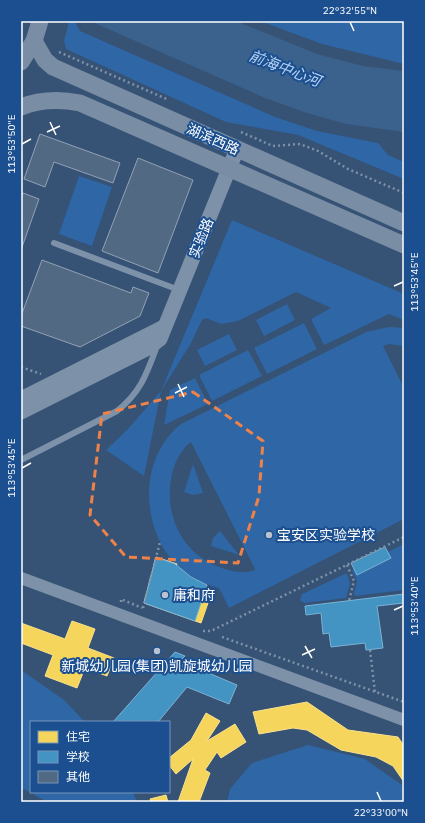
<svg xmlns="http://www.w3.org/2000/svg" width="425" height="823" viewBox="0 0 425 823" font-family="'IBM Plex Sans','Noto Sans SC',sans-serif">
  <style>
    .green { fill: #2f66a5; fill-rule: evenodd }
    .water { fill: #3b618d }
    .homes { fill: #f6d55c; stroke: #f9e28d }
    .schools { fill: #4393c3; stroke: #7bb3d5 }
    .building { fill: #526984; stroke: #92a2b6 }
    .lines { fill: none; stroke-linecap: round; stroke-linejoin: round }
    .path { stroke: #7d92a8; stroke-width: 2.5; stroke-dasharray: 2 3; stroke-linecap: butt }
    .service { stroke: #7d92a8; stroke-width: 6 }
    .minor { stroke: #7d92a8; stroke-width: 12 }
    .tertiary { stroke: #7d92a8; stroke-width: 15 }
    .secondary { stroke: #798da4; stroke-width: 17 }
    .marked { fill: none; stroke: #ee8249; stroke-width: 3; stroke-dasharray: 8 5; stroke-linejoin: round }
    .ticks { fill: none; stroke: #fff; stroke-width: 1.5 }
    .poi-dot { fill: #b9c2ce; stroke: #1b4f8f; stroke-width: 1.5 }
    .labels { text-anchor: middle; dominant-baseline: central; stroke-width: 4; stroke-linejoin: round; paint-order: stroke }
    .street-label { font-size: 14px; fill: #fff; stroke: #1b4f8f }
    .poi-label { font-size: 14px; fill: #fff; stroke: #1b4f8f; text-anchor: start }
    .water-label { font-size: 15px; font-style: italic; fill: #b5d3f5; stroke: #1b4f8f }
    .neatline { fill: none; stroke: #fff; stroke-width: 1.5 }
    .ticks-label { font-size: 10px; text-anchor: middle; fill: #fff }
  </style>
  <rect width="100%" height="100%" fill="#365274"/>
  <g class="green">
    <polygon points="260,21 404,21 404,64 322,44"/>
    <polygon points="69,22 75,22 80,31 275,117 317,131 378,143 388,155 404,162 404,179 298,135 226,122 66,49 64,41"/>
    <polygon points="79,176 112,187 92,246 59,234"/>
    <polygon points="232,220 404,294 404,320 389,314 324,345 311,319 331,308 296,292 238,321 221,324 206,318 202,320 191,343 161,391 144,476 106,450 127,430 161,391"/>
    <polygon points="287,304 295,320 264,336 256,320"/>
    <polygon points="304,323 317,349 267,374 254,348"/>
    <path d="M389,327l15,1v18l-15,-2 -6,2 21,42v131l-175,89 -10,-20c-20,-5 -39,-16 -51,-33 -28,-39 -26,-100 13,-131l185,-92zM191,442l64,127v1c-11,4 -22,2 -33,-2 -42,-14 -60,-57 -49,-98 3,-10 10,-23 18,-28z"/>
    <polygon points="229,334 237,350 205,366 197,350"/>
    <polygon points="248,350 262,376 212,401 199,375"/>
    <polygon points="195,378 208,404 164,425 170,390"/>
    <polygon points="193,464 203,493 193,495 184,492"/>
    <polygon points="220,531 239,555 211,546 213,538"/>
    <polygon points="404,544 404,590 355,596 354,593 357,581 352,570 354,569 357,575 391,558 388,552"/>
    <polygon points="347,573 350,584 346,598 304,603 300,600 302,594"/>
    <polygon points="21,670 64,700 85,722 31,722 31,792 133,792 137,802 47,802 24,789 21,790"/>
    <polygon points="308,745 365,759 402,785 404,802 227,802 230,789 252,763"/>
  </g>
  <polygon class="water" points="90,21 236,21 317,54 363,66 404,71 404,132 346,124 307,113 265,98"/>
  <g class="homes">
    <polygon points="156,557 177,564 170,589 208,603 201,623 144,603"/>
    <polygon points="72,621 95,629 88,648 114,658 107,676 85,668 77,688 45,676 53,655 21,643 21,623 65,639"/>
    <polygon points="307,702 348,730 398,737 404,746 404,782 393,766 376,757 341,750 307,730 293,728 259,734 253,712"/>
    <polygon points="206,713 220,721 207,741 235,724 246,742 221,758 217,752 205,770 210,773 199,802 178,802 193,759 176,774 169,765 169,758 191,740"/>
    <polygon points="166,795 168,802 151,802 150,799"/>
  </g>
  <g class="schools">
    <polygon points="385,547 391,558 357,575 351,563"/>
    <polygon points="156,557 175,564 191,577 207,585 195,621 144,603"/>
    <polygon points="404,594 404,603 377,606 383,648 366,650 365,643 331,647 329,633 323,634 321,613 306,615 305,606"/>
    <polygon points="175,652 185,656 180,661 237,685 229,704 187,687 158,722 113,722"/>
  </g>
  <g class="building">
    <polygon points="40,134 120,163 113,183 54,162 45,187 24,179"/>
    <polygon points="138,158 193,180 158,273 102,251"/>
    <polygon points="23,193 39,199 21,250 21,198"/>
    <polygon points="42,260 131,293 133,287 149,293 140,316 80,347 21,326 21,316"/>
  </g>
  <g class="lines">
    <g class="path">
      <polyline points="59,52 169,100"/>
      <polyline points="241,132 273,146 300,144 318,151 348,169 404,193"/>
      <polyline points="21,367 41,374"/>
      <polyline points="347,565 354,581 349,601"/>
      <polyline points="121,602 121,599 142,608"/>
      <polyline points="143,608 160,542"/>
      <polyline points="203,631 211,631 404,537"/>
      <polyline points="222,637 404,702"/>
      <polyline points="370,650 375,692"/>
    </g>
    <g class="service">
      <polyline points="54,243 179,290"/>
      <path d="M21,460l96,-49c24,-19 30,-38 40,-65"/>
    </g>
    <polyline class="minor" points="21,578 404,720"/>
    <g class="tertiary">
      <polyline points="21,399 164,327"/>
      <polyline points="21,412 148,348 160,339 237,149"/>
    </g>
    <g class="secondary">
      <polyline points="34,41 45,60 53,67 404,223"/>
      <polyline points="21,62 34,41 40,21"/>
      <path d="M21,107c20,-8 39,-8 59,-4l324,142"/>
    </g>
  </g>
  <path class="marked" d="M193,392l70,49 -4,55 -21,67 -112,-6 -36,-42 12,-101z"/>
  <path class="ticks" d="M350,22l4,9M50,122l6,13M47,132l13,-6M22,144l9,-5M394,286l9,-4M178,384l6,13M175,393l12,-6M22,468l9,-5M394,610l9,-4M305,646l7,12M302,655l13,-6M377,792l4,9"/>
  <g class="poi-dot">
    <circle cx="269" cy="535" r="4"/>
    <circle cx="165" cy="595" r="4"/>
    <circle cx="157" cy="651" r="4"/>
  </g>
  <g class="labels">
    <g class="street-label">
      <text transform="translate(213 139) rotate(24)">湖滨西路</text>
      <text transform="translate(201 238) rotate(-68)">实验路</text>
    </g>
    <g class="poi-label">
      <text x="277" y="535">宝安区实验学校</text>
      <text x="173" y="595">庸和府</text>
      <text x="157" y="666" text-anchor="middle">新城幼儿园(集团)凯旋城幼儿园</text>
    </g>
    <g class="water-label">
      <text transform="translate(285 68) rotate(21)">前海中心河</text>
    </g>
  </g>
  <rect width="425" height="823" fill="none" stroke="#1b4f8f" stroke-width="44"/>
  <rect x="30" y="721" width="140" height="72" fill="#1b4f8f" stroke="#7695bc"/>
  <rect x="38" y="731" width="20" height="12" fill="#f6d55c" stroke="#7695bc"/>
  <text x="66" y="741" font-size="12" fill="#ffffff">住宅</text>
  <rect x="38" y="751" width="20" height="12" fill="#4393c3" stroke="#7695bc"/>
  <text x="66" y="761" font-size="12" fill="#ffffff">学校</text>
  <rect x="38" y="771" width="20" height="12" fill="#526984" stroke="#7695bc"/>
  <text x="66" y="781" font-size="12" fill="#ffffff">其他</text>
  <rect x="22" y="22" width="381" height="779" class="neatline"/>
  <g class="ticks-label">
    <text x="350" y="14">22°32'55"N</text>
    <text transform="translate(11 144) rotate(-90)" y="4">113°53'50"E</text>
    <text transform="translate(414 282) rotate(-90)" y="4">113°53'45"E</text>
    <text transform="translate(11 468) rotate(-90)" y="4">113°53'45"E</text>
    <text transform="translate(414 606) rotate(-90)" y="4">113°53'40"E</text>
    <text x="381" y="816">22°33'00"N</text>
  </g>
</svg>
